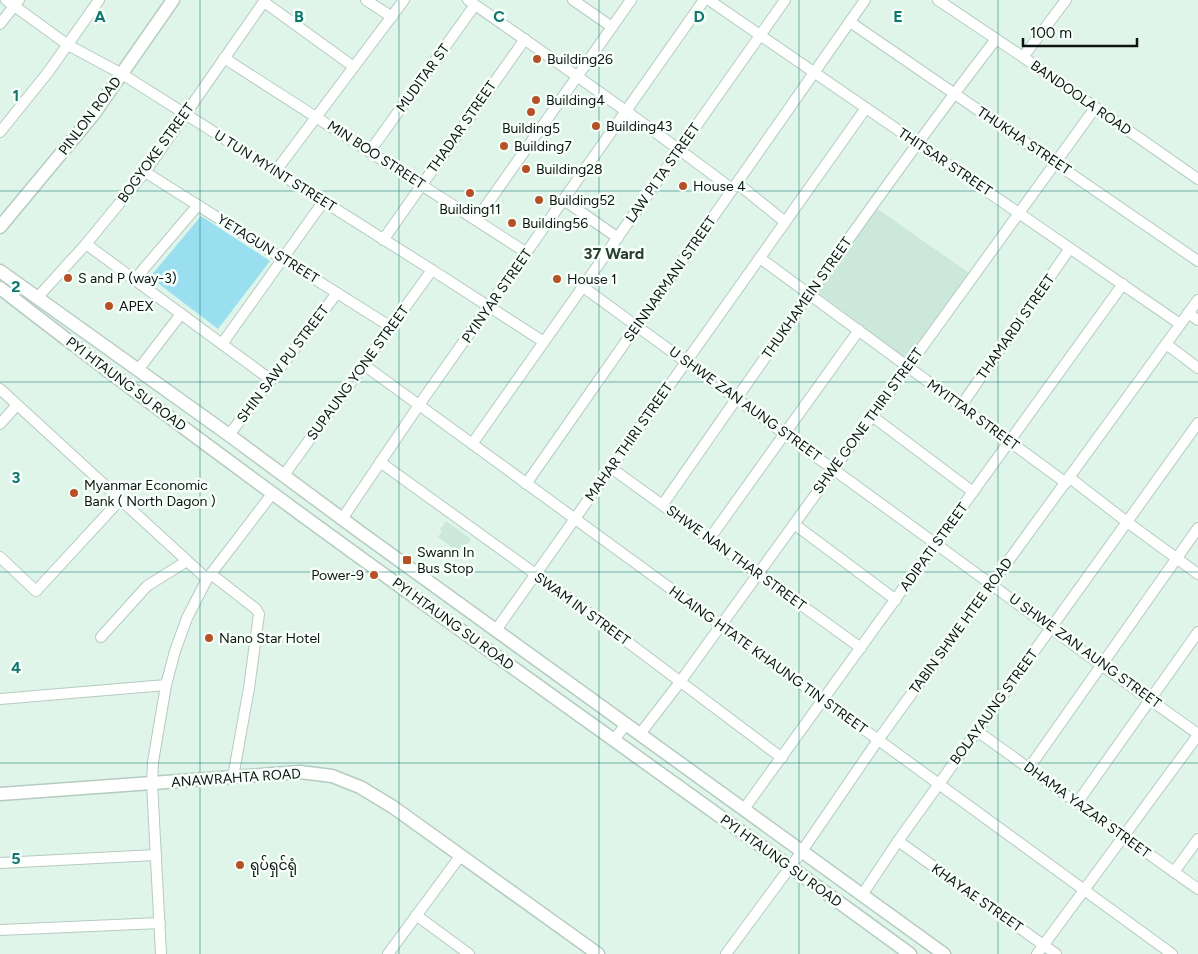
<svg xmlns="http://www.w3.org/2000/svg" width="1198" height="954" viewBox="0 0 1198 954" font-family="Figtree,'Noto Sans Myanmar',sans-serif">
  <style>
    .built { fill: #cbe8da }
    .water { fill: #9adfef }
    .lines { fill: none; stroke-linecap: round; stroke-linejoin: round }
    .minor-casing { stroke: #b5cbc0; stroke-width: 12 }
    .major-casing { stroke: #b5cbc0; stroke-width: 15 }
    .minor { stroke: #fff; stroke-width: 10 }
    .major { stroke: #fff; stroke-width: 12 }
    .grid { fill: none; stroke: #0f766e; stroke-width: 1; stroke-opacity: 0.55 }
    .poi-dot { fill: #b65027; stroke: #f6fffa; stroke-width: 2 }
    .labels { text-anchor: middle; dominant-baseline: central; stroke-width: 5; stroke-linejoin: round; paint-order: stroke }
    .poi-label { font-size: 14px; fill: #0d1411; stroke: #f6fffa; text-anchor: start }
    .street-label { font-size: 14px; fill: #0d1411; stroke: #f6fffa }
    .quarter-label { font-size: 16px; font-weight: bold; fill: #2a3c33; stroke: #f6fffa }
    .grid-label { font-size: 16px; text-anchor: middle; font-weight: bold; fill: #0f766e; stroke: #f6fffa; stroke-width: 5; stroke-linejoin: round; paint-order: stroke }
  </style>
  <rect width="100%" height="100%" fill="#dff5ea"/>
  <g class="built">
    <polygon points="876,208 969,273 906,359 816,291"/>
    <polygon points="446,521 471,539 465,547 462,545 458,552 438,537 442,531 440,529"/>
  </g>
  <polygon class="water" points="201,216 270,261 218,329 150,277"/>
  <g class="lines">
    <defs>
      <g id="minor">
        <polyline points="6,0 68,45 122,74 432,270 544,342"/>
        <polyline points="366,0 392,17"/>
        <path d="M468,0c89,62 178,124 264,189"/>
        <polyline points="573,0 612,27"/>
        <polyline points="709,0 1180,324"/>
        <polyline points="938,0 1023,57 1198,179"/>
        <polyline points="264,2 354,67"/>
        <polyline points="850,22 1198,261"/>
        <polyline points="0,24 19,0"/>
        <polyline points="1023,57 1066,0"/>
        <polyline points="224,58 527,253"/>
        <polyline points="0,132 49,71 99,0"/>
        <polyline points="370,151 475,5"/>
        <polyline points="145,172 391,327"/>
        <polyline points="275,172 404,0"/>
        <polyline points="737,183 785,222"/>
        <polyline points="564,200 618,238"/>
        <polyline points="476,220 631,0"/>
        <polyline points="383,240 525,39"/>
        <polyline points="86,244 271,380"/>
        <polyline points="760,258 1066,483"/>
        <polyline points="135,279 198,205"/>
        <polyline points="583,287 936,544 1101,665 1198,734"/>
        <polyline points="37,298 86,244 145,172 265,0"/>
        <polyline points="1188,313 1198,320"/>
        <polyline points="222,344 323,202"/>
        <polyline points="1166,344 1198,368"/>
        <polyline points="364,365 1172,954"/>
        <polyline points="138,370 181,314"/>
        <polyline points="0,389 207,579"/>
        <polyline points="961,406 1070,248"/>
        <polyline points="872,416 973,492"/>
        <polyline points="0,424 17,405"/>
        <polyline points="229,435 337,293"/>
        <polyline points="472,444 785,0"/>
        <polyline points="380,462 577,604 782,758"/>
        <polyline points="611,468 861,648"/>
        <polyline points="284,475 432,270"/>
        <polyline points="1070,478 1127,522 1198,574"/>
        <polyline points="526,484 865,0"/>
        <path d="M663,504c109,-156 217,-314 333,-465"/>
        <polyline points="342,519 419,405 704,0"/>
        <polyline points="794,524 896,600"/>
        <polyline points="710,538 859,330"/>
        <polyline points="0,557 36,591 120,500"/>
        <polyline points="211,574 256,609 259,614 249,688 233,777"/>
        <polyline points="496,630 866,108"/>
        <polyline points="101,637 147,586 187,561"/>
        <polyline points="0,699 166,685"/>
        <polyline points="977,731 1077,803 1198,889"/>
        <polyline points="640,734 680,682 1095,108"/>
        <polyline points="614,740 626,724"/>
        <polyline points="1029,768 1198,528"/>
        <polyline points="1077,803 1198,632"/>
        <polyline points="744,809 1123,284"/>
        <polyline points="898,841 1056,954"/>
        <polyline points="0,863 156,855"/>
        <polyline points="1174,872 1198,839"/>
        <polyline points="862,895 898,841 1198,423"/>
        <polyline points="416,915 469,954"/>
        <polyline points="0,930 160,923"/>
        <polyline points="161,954 152,783 153,762 166,685 175,651 187,618 207,579 272,494"/>
        <polyline points="388,954 461,855"/>
        <polyline points="726,954 802,851 878,740 1198,300"/>
        <polyline points="1037,954 1198,735"/>
      </g>
      <g id="major">
        <polyline points="0,227 93,115 173,0"/>
        <polyline points="0,271 229,435 360,532 944,954"/>
        <path d="M0,288c297,231 607,444 910,666"/>
        <polyline points="0,794 152,783 300,772 332,776 360,787 393,807 598,954"/>
      </g>
    </defs>
    <use href="#minor" class="minor-casing"/>
    <use href="#major" class="major-casing"/>
    <use href="#minor" class="minor"/>
    <use href="#major" class="major"/>
  </g>
  <path class="grid" d="M200,0v954M399,0v954M599,0v954M799,0v954M998,0v954M0,191h1198M0,382h1198M0,572h1198M0,763h1198"/>
  <g class="poi-dot">
    <circle cx="537" cy="59" r="5"/>
    <circle cx="536" cy="100" r="5"/>
    <circle cx="531" cy="112" r="5"/>
    <circle cx="596" cy="126" r="5"/>
    <circle cx="504" cy="146" r="5"/>
    <circle cx="526" cy="169" r="5"/>
    <circle cx="683" cy="186" r="5"/>
    <circle cx="470" cy="193" r="5"/>
    <circle cx="539" cy="200" r="5"/>
    <circle cx="512" cy="223" r="5"/>
    <circle cx="68" cy="278" r="5"/>
    <circle cx="557" cy="279" r="5"/>
    <circle cx="109" cy="306" r="5"/>
    <circle cx="74" cy="493" r="5"/>
    <rect x="402" y="555" width="10" height="10" rx="2.5"/>
    <circle cx="374" cy="575" r="5"/>
    <circle cx="209" cy="638" r="5"/>
    <circle cx="240" cy="865" r="5"/>
  </g>
  <g class="labels">
    <g class="poi-label">
      <text x="547" y="59">Building26</text>
      <text x="546" y="100">Building4</text>
      <text x="606" y="126">Building43</text>
      <text x="531" y="128" text-anchor="middle">Building5</text>
      <text x="514" y="146">Building7</text>
      <text x="536" y="169">Building28</text>
      <text x="693" y="186">House 4</text>
      <text x="549" y="200">Building52</text>
      <text x="470" y="209" text-anchor="middle">Building11</text>
      <text x="522" y="223">Building56</text>
      <text x="78" y="278">S and P (way-3)</text>
      <text x="567" y="279">House 1</text>
      <text x="119" y="306">APEX</text>
      <text x="84" y="485">Myanmar Economic<tspan x="84" dy="16">Bank ( North Dagon )</tspan></text>
      <text x="417" y="552">Swann In<tspan x="417" dy="16">Bus Stop</tspan></text>
      <text x="364" y="575" text-anchor="end">Power-9</text>
      <text x="219" y="638">Nano Star Hotel</text>
      <text x="250" y="865">ရုပ်ရှင်ရုံ</text>
    </g>
    <g class="street-label">
      <text transform="translate(423 78) rotate(-54)">MUDITAR ST</text>
      <text transform="translate(1081 98) rotate(35)">BANDOOLA ROAD</text>
      <text transform="translate(90 116) rotate(-53)">PINLON ROAD</text>
      <text transform="translate(462 127) rotate(-55)">THADAR STREET</text>
      <text transform="translate(1024 141) rotate(34)">THUKHA STREET</text>
      <text transform="translate(156 153) rotate(-54)">BOGYOKE STREET</text>
      <text transform="translate(376 155) rotate(33)">MIN BOO STREET</text>
      <text transform="translate(945 162) rotate(34)">THITSAR STREET</text>
      <text transform="translate(275 171) rotate(32)">U TUN MYINT STREET</text>
      <text transform="translate(663 173) rotate(-55)">LAW PI TA STREET</text>
      <text transform="translate(268 249) rotate(32)">YETAGUN STREET</text>
      <text transform="translate(670 279) rotate(-55)">SEINNARMANI STREET</text>
      <text transform="translate(497 296) rotate(-55)">PYINYAR STREET</text>
      <text transform="translate(807 298) rotate(-55)">THUKHAMEIN STREET</text>
      <text transform="translate(1016 327) rotate(-55)">THAMARDI STREET</text>
      <text transform="translate(283 364) rotate(-53)">SHIN SAW PU STREET</text>
      <text transform="translate(358 373) rotate(-54)">SUPAUNG YONE STREET</text>
      <text transform="translate(126 384) rotate(37)">PYI HTAUNG SU ROAD</text>
      <text transform="translate(745 404) rotate(36)">U SHWE ZAN AUNG STREET</text>
      <text transform="translate(973 415) rotate(36)">MYITTAR STREET</text>
      <text transform="translate(868 421) rotate(-54)">SHWE GONE THIRI STREET</text>
      <text transform="translate(629 442) rotate(-55)">MAHAR THIRI STREET</text>
      <text transform="translate(934 547) rotate(-54)">ADIPATI STREET</text>
      <text transform="translate(736 558) rotate(36)">SHWE NAN THAR STREET</text>
      <text transform="translate(582 609) rotate(36)">SWAM IN STREET</text>
      <text transform="translate(453 624) rotate(36)">PYI HTAUNG SU ROAD</text>
      <text transform="translate(961 626) rotate(-54)">TABIN SHWE HTEE ROAD</text>
      <text transform="translate(1085 651) rotate(36)">U SHWE ZAN AUNG STREET</text>
      <text transform="translate(768 660) rotate(36)">HLAING HTATE KHAUNG TIN STREET</text>
      <text transform="translate(994 707) rotate(-54)">BOLAYAUNG STREET</text>
      <text transform="translate(236 778) rotate(-4)">ANAWRAHTA ROAD</text>
      <text transform="translate(1087 810) rotate(36)">DHAMA YAZAR STREET</text>
      <text transform="translate(781 861) rotate(36)">PYI HTAUNG SU ROAD</text>
      <text transform="translate(977 898) rotate(35)">KHAYAE STREET</text>
    </g>
    <g class="quarter-label">
      <text x="614" y="253">37 Ward</text>
    </g>
  </g>
  <g class="grid-label">
    <text x="100" y="22">A</text>
    <text x="299" y="22">B</text>
    <text x="499" y="22">C</text>
    <text x="699" y="22">D</text>
    <text x="898" y="22">E</text>
    <text x="16" y="101">1</text>
    <text x="16" y="292">2</text>
    <text x="16" y="483">3</text>
    <text x="16" y="673">4</text>
    <text x="16" y="864">5</text>
  </g>
  <path d="M1023 38v8h114v-8" fill="none" stroke="#0d1411" stroke-width="2.5"/>
  <text x="1030" y="38" font-size="15" fill="#0d1411" stroke="#f6fffa" stroke-width="4" paint-order="stroke">100 m</text>
</svg>
